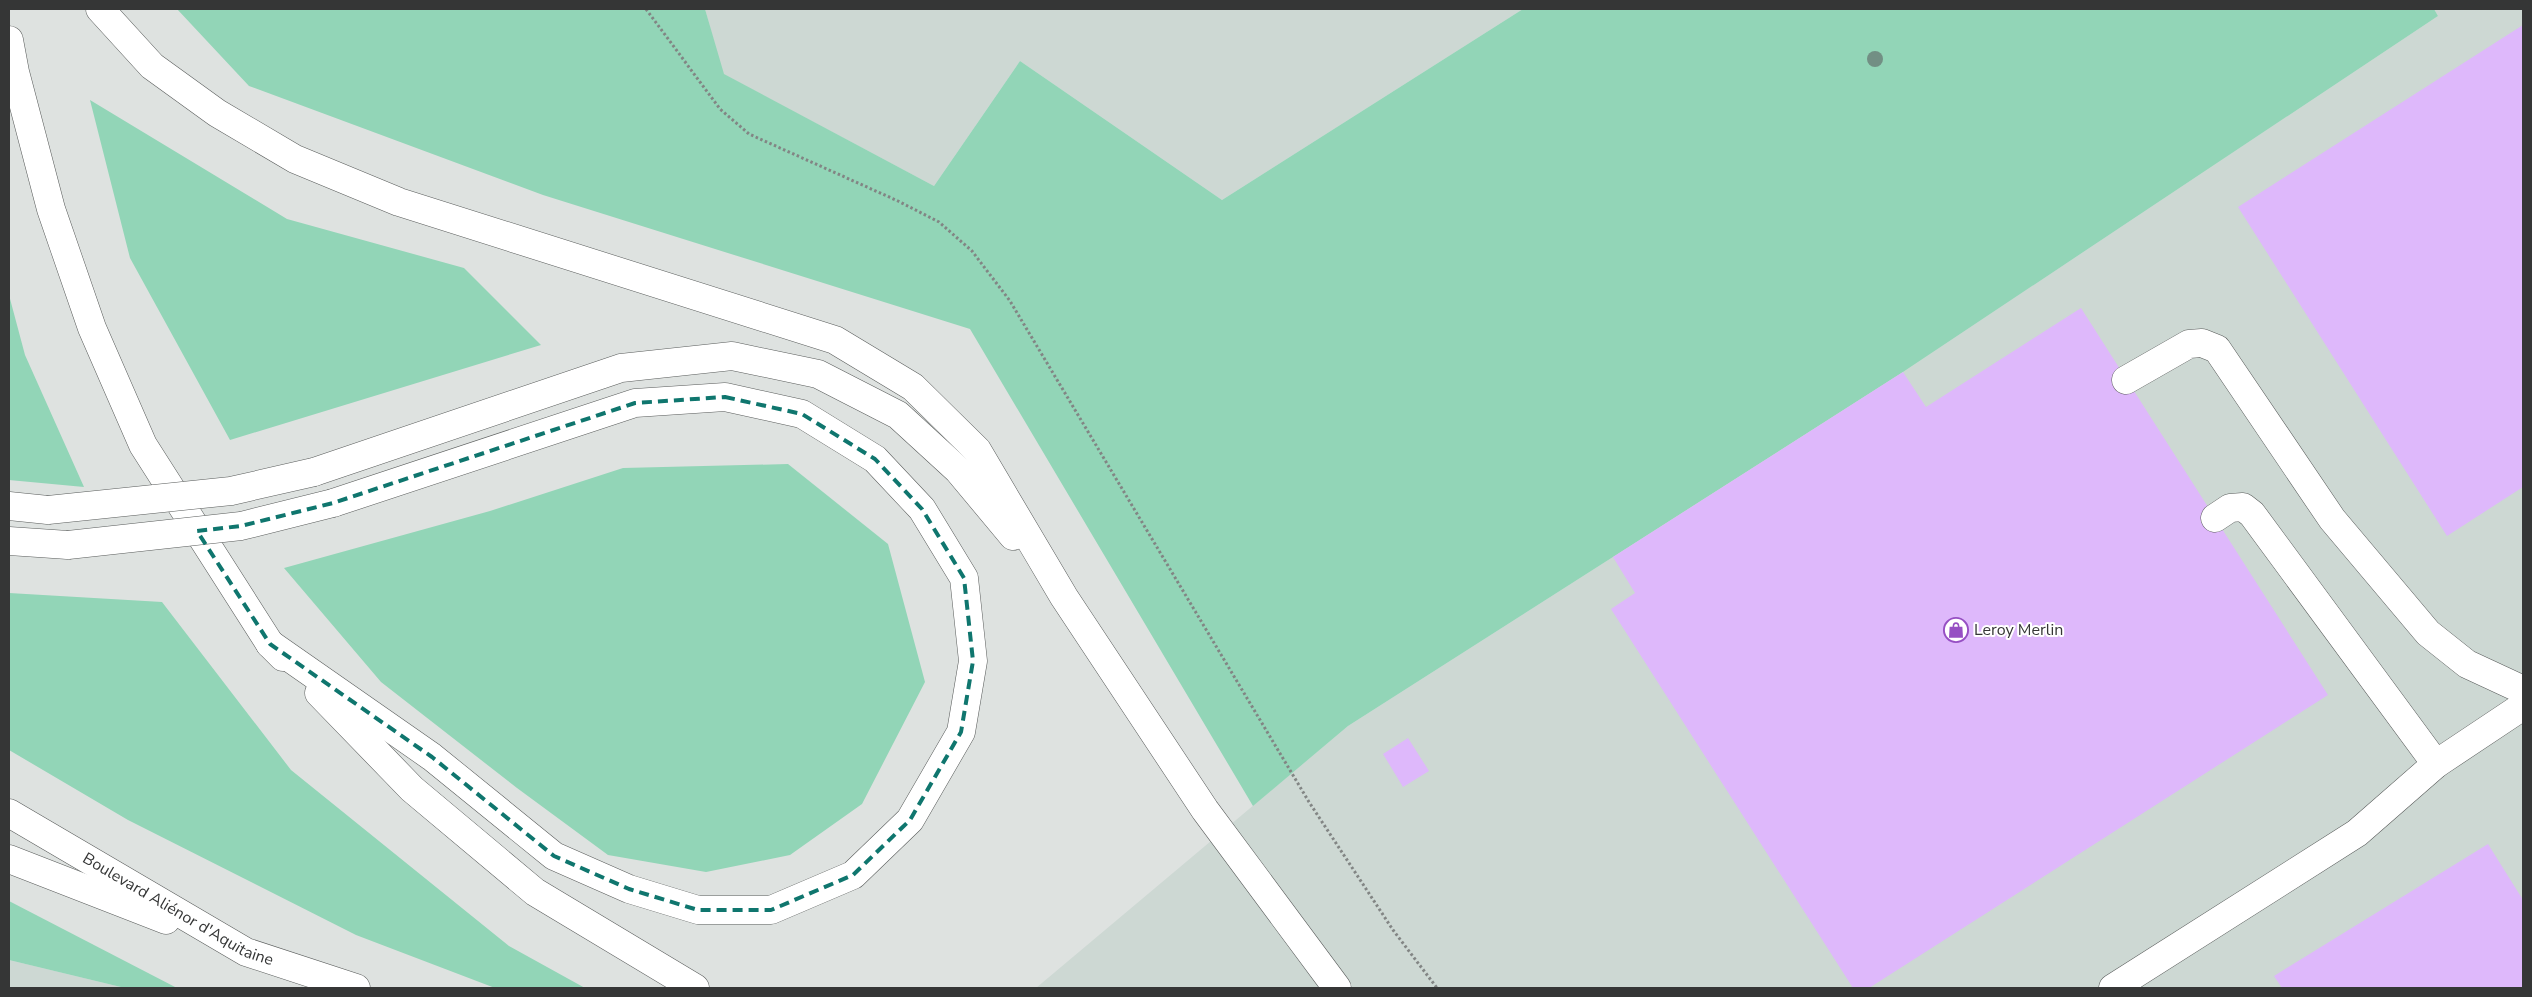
<svg xmlns="http://www.w3.org/2000/svg" width="2532" height="997" viewBox="0 0 2532 997" font-family="'Nunito Sans',sans-serif">
  <style>
    .built { fill: #cdd8d3 }
    .green { fill: #92d5b7 }
    .building { fill: #deb8fb }
    .lines { fill: none; stroke-linecap: round; stroke-linejoin: round }
    .minor-casing { stroke: #595c5b; stroke-width: 29 }
    .highway-casing { stroke: #595c5b; stroke-width: 29 }
    .path { stroke: #828584; stroke-width: 3; stroke-dasharray: 2.5 2.5; stroke-linecap: butt }
    .minor { stroke: #fff; stroke-width: 28 }
    .highway { stroke: #fff; stroke-width: 28 }
    .highway-bridge-casing { stroke: #595c5b; stroke-width: 29; stroke-linecap: butt }
    .highway-bridge { stroke: #fff; stroke-width: 28 }
    .tree { fill: #728f84 }
    .marked { fill: none; stroke: #0f766e; stroke-width: 4; stroke-dasharray: 10 6; stroke-linejoin: round }
    .labels { text-anchor: middle; dominant-baseline: central; stroke-width: 4; stroke-linejoin: round; paint-order: stroke }
    .poi-label { font-size: 16px; fill: #353636; stroke: #fff; text-anchor: start }
    .street-label { font-size: 16px; fill: #353636; stroke: #fff }
  </style>
  <rect width="100%" height="100%" fill="#dee2e0"/>
  <g class="built">
    <polygon points="705,9 1523,9 1222,200 1020,61 934,186 723,74"/>
    <polygon points="2434,9 2523,9 2523,988 1036,988 1348,726 1903,372 2438,16"/>
    <polygon points="9,960 125,988 9,988"/>
  </g>
  <g class="green">
    <polygon points="177,9 705,9 724,74 934,186 1020,61 1222,200 1523,9 2434,9 2438,16 1903,372 1348,726 1253,806 970,329 543,195 249,86"/>
    <polygon points="90,100 287,219 464,268 541,345 230,440 130,258"/>
    <polygon points="9,295 25,355 84,487 9,480"/>
    <polygon points="788,464 888,544 925,682 862,804 790,855 706,872 608,855 517,788 381,682 284,568 490,511 623,468"/>
    <polygon points="9,593 162,602 291,770 509,946 585,988 495,988 356,935 128,820 9,750"/>
    <polygon points="9,901 177,988 125,988 9,960"/>
  </g>
  <g class="building">
    <polygon points="2523,25 2523,487 2447,536 2238,207"/>
    <polygon points="2081,308 2328,695 1869,988 1853,988 1611,609 1635,593 1613,557 1903,372 1926,407"/>
    <polygon points="1408,738 1429,771 1403,787 1383,754"/>
    <polygon points="2488,844 2523,900 2523,988 2282,988 2274,976"/>
  </g>
  <g class="lines">
    <defs>
      <g id="minor">
        <polyline points="2126,380 2189,344 2202,343 2217,349 2332,519 2428,633 2467,664 2523,690"/>
        <polyline points="2215,518 2230,508 2243,507 2252,514 2436,764"/>
        <polyline points="2113,988 2357,833 2436,764 2523,706"/>
      </g>
      <g id="highway">
        <polyline points="100,9 152,66 217,113 295,159 399,202 835,340 913,387 977,450 1064,597 1205,810 1337,988"/>
        <polyline points="9,40 15,72 51,209 92,328 143,445 270,644 283,657"/>
        <polyline points="314,472 621,368 732,356 818,374 898,415 958,470 1013,536"/>
        <polyline points="9,506 48,510"/>
        <polyline points="9,541 68,545"/>
        <polyline points="270,644 432,757 554,856 629,889 698,910 771,910 853,875 910,820 961,732 973,661 964,578 922,509 875,459 802,414 725,397 635,403 333,503"/>
        <polyline points="319,693 412,789 535,892 695,988"/>
        <path id="s1" d="M9,813l237,139 110,36"/>
        <polyline points="9,859 166,920"/>
      </g>
    </defs>
    <use href="#minor" class="minor-casing"/>
    <use href="#highway" class="highway-casing"/>
    <polyline class="path" points="646,9 720,109 749,134 898,201 939,222 972,251 1010,301 1309,802 1393,930 1437,988"/>
    <use href="#minor" class="minor"/>
    <use href="#highway" class="highway"/>
    <defs>
      <g id="highway-bridge">
        <polyline points="48,510 231,491 314,472"/>
        <polyline points="68,545 241,526 333,503"/>
      </g>
    </defs>
    <use href="#highway-bridge" class="highway-bridge-casing"/>
    <use href="#highway-bridge" class="highway-bridge"/>
  </g>
  <circle class="tree" cx="1875" cy="59" r="8"/>
  <path class="marked" d="M725,397l77,17 73,45 47,50 42,69 9,83 -12,71 -51,88 -57,55 -82,35h-73l-69,-21 -75,-33 -122,-99 -162,-113 -73,-113 44,-5 92,-23 302,-100z"/>
  <defs>
    <symbol id="shop-ring" viewBox="-11 -11 22 22"><circle r="9.5" fill="#fff" stroke="#964fc3" stroke-width="1.5"/><path d="M-5-2.5h2.3a2.7 3.5 0 0 1 5.4 0H5L5.5 6h-11ZM-1.5-2.5h3a1.5 2.3 0 0 0-3 0Z" fill="#964fc3"/></symbol>
  </defs>
  <g fill-rule="evenodd">
    <use href="#shop-ring" x="1942" y="616" width="28" height="28"/>
  </g>
  <g class="labels">
    <g class="poi-label">
      <text x="1974" y="630">Leroy Merlin</text>
    </g>
    <g class="street-label">
      <text stroke="none"><textPath href="#s1" startOffset="195">Boulevard Aliénor d'Aquitaine</textPath></text>
    </g>
  </g>
  <rect width="2532" height="997" fill="none" stroke="#353636" stroke-width="20"/>
</svg>
